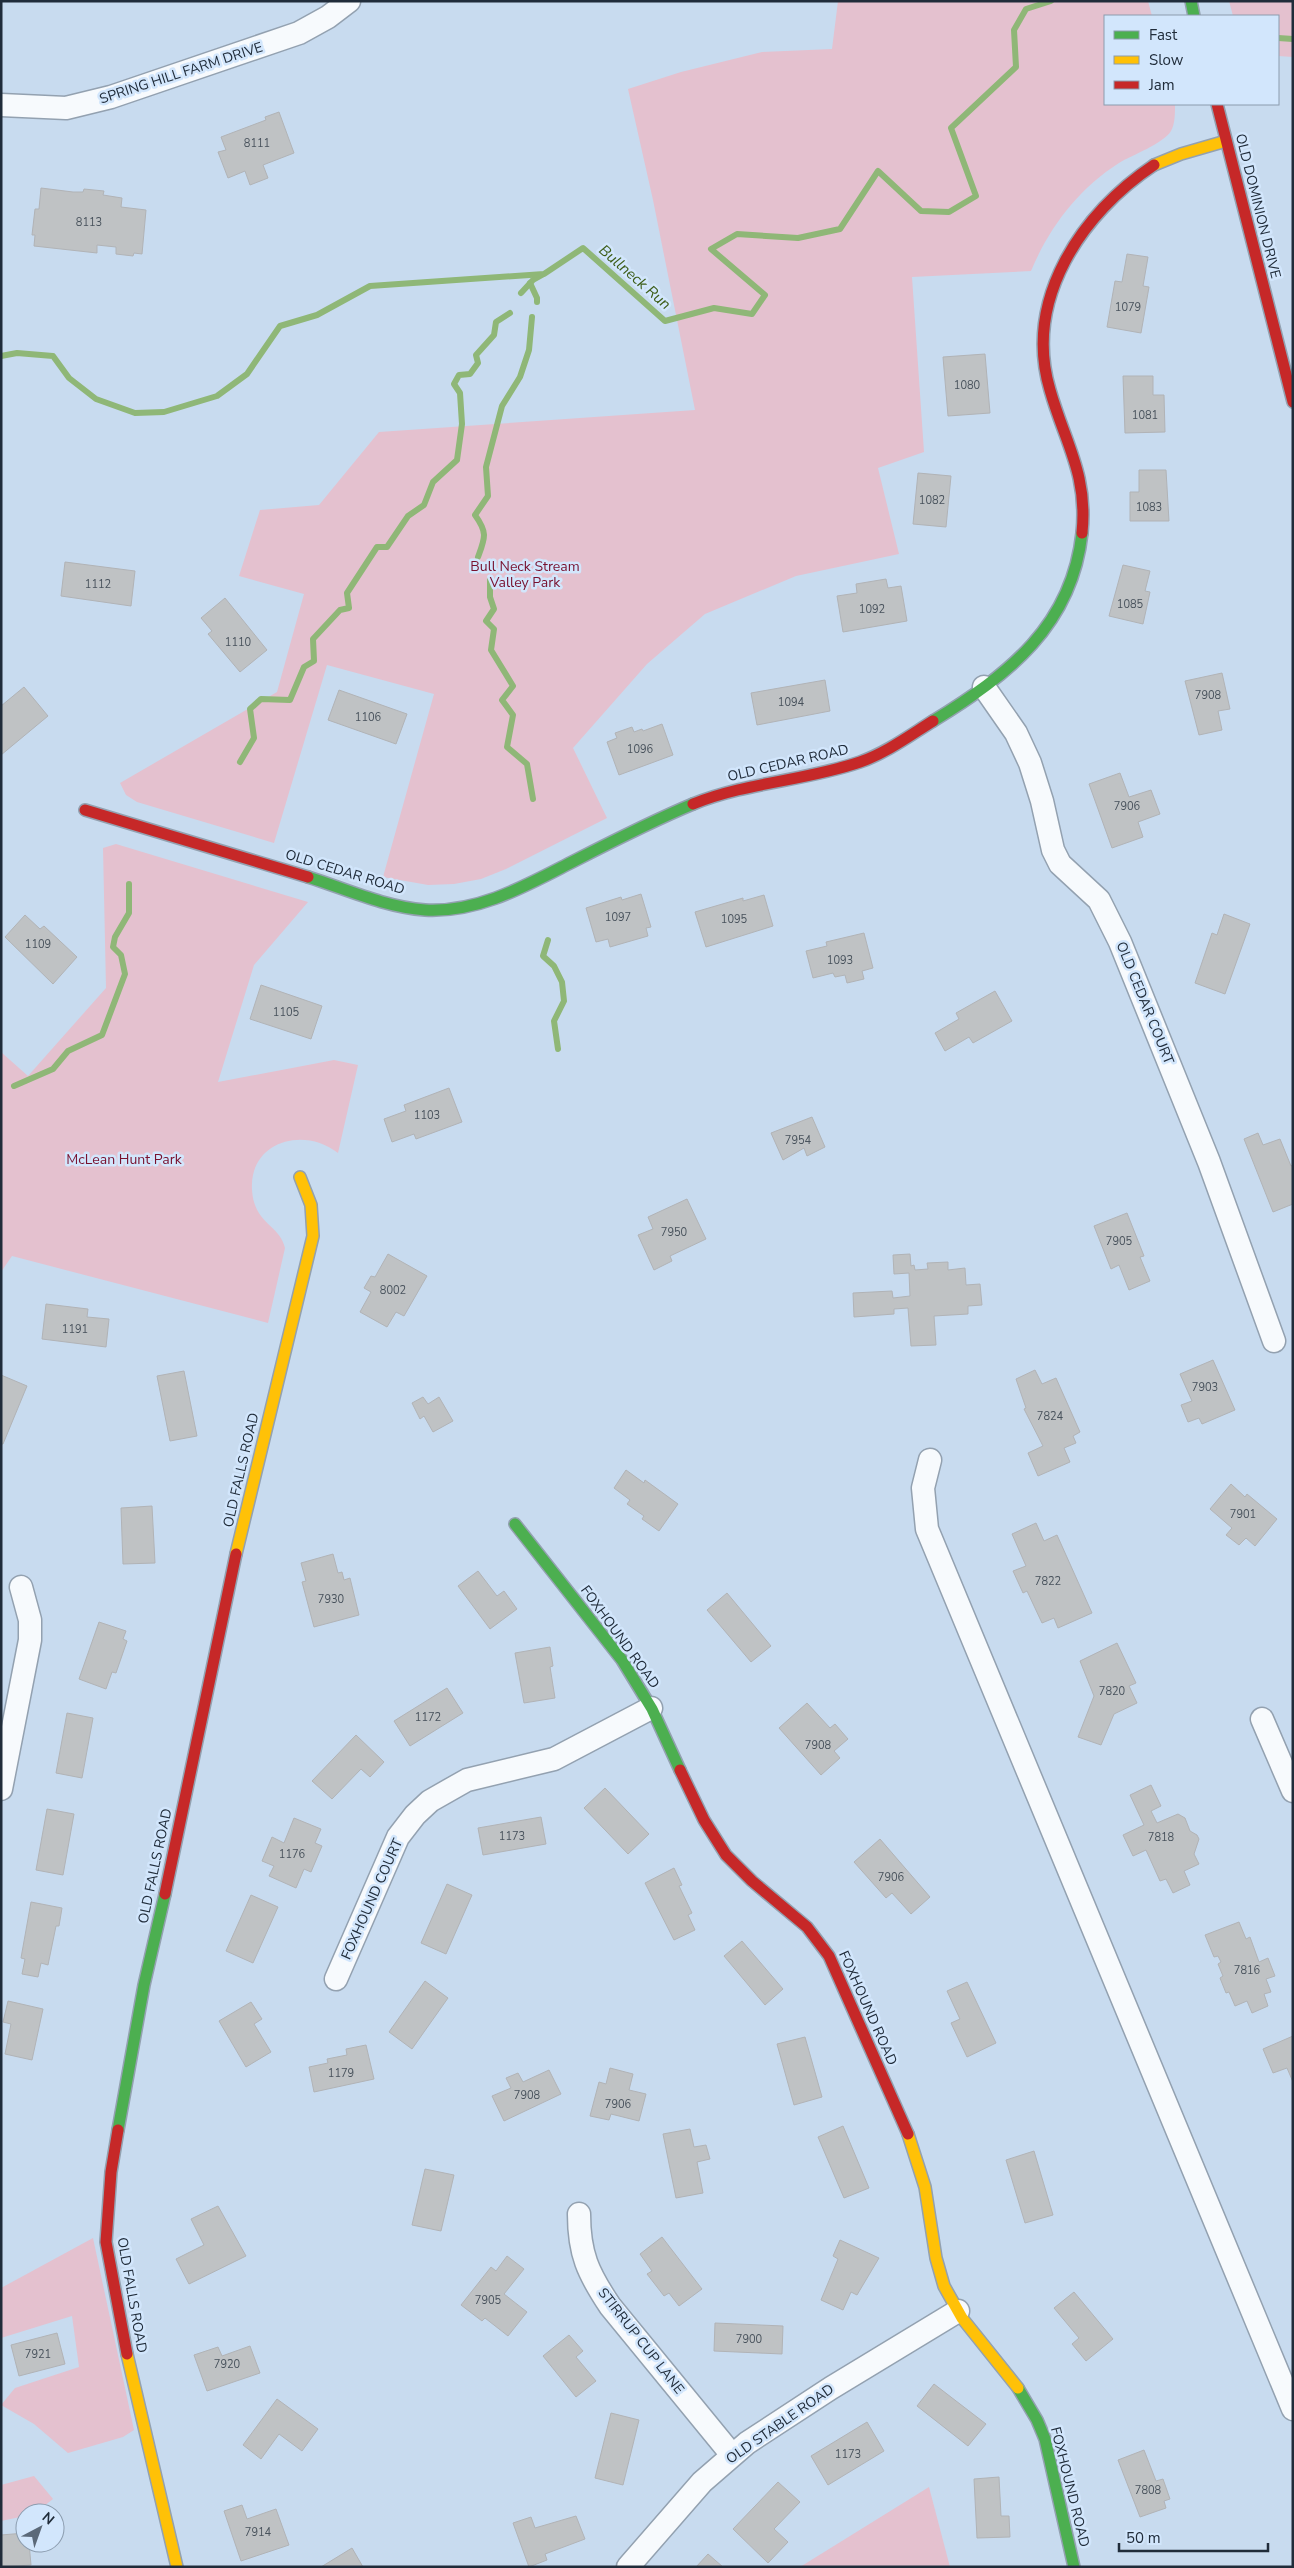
<svg xmlns="http://www.w3.org/2000/svg" width="1294" height="2568" viewBox="0 0 1294 2568" font-family="'Nunito Sans',sans-serif">
  <style>
    .green { fill: #e4c1cf }
    .lines { fill: none; stroke-linecap: round; stroke-linejoin: round }
    .stream { stroke: #8fb777; stroke-width: 6 }
    .building { fill: #bfc2c4; stroke: #b1b3b6 }
    .street-casing { stroke: #93a1b0; stroke-width: 25 }
    .fast-casing { stroke: #93a1b0; stroke-width: 14 }
    .slow-casing { stroke: #93a1b0; stroke-width: 14 }
    .jam-casing { stroke: #93a1b0; stroke-width: 14 }
    .street { stroke: #f7fafd; stroke-width: 22 }
    .fast { stroke: #4caf50; stroke-width: 11 }
    .slow { stroke: #ffc107; stroke-width: 11 }
    .jam { stroke: #c62828; stroke-width: 11 }
    .labels { text-anchor: middle; dominant-baseline: central; stroke-width: 5; stroke-linejoin: round; paint-order: stroke }
    .number-label { font-size: 11px; fill: #48525c }
    .street-label { font-size: 14px; fill: #202c3a; stroke: #d2e6fc }
    .park-label { font-size: 14px; fill: #78112f; stroke: #d2e6fc }
    .water-label { font-size: 15px; font-style: italic; fill: #3c5c17; stroke: #d2e6fc }
  </style>
  <rect width="100%" height="100%" fill="#c8dbef"/>
  <g class="green">
    <path d="M838,1h310l4,15h-47v88l70,1c0,9 0,19 -4,26 -8,13 -39,24 -52,32 -41,26 -70,65 -88,108l-119,6 12,175 -46,16 21,86 -103,22 -91,38 -58,50 -74,84 34,70 -101,51 -25,10 -27,5 -26,1 -45,-8 51,-183 -107,-29 -53,178 -137,-41 -11,-7 -6,-12 157,-91 27,-98 -65,-18 21,-66 59,-5 60,-73 316,-22 -42,-210 -25,-111 53,-17 81,-20 70,-3z"/>
    <polygon points="1229,1 1293,1 1293,57 1278,56 1278,16 1233,16"/>
    <path d="M116,844l192,58 -54,63 -36,117 116,-22 24,5 -20,88c-34,-27 -89,-12 -86,37 2,34 28,35 33,58l-17,75 -256,-67 -11,16v-220l27,24 78,-88 -3,-140z"/>
    <polygon points="93,2238 134,2430 123,2437 68,2453 34,2424 1,2405 15,2388 79,2367 72,2316 1,2338 1,2288"/>
    <polygon points="34,2476 53,2499 35,2513 25,2513 25,2516 1,2521 1,2485"/>
    <polygon points="929,2487 950,2567 800,2567"/>
  </g>
  <g class="lines">
    <g class="stream">
      <polyline points="1278,38 1293,39"/>
      <polyline points="530,283 537,298 537,302"/>
      <polyline points="521,293 533,280 542,275"/>
      <polyline points="1,356 17,353 53,356 69,378 96,399 135,413 164,412 217,396 247,374 280,326 317,315 370,286 544,274 583,248 665,321 714,308 752,314 765,295 711,249 737,234 798,238 840,229 878,171 921,211 949,212 976,196 951,128 1016,67 1014,30 1026,9 1051,1"/>
      <path d="M478,557c7,-19 10,-24 -3,-42l13,-19 -2,-29 16,-61 18,-29 9,-27 3,-33"/>
      <polyline points="490,580 490,597 494,609 486,621 494,629 491,650 513,686 502,700 513,715 507,747 527,764 533,799"/>
      <polyline points="240,762 254,738 250,709 261,699 290,700 304,667 314,661 313,639 340,610 349,608 347,593 377,547 387,547 408,516 424,505 433,482 457,460 462,424 460,393 454,384 459,375 470,374 478,363 476,355 494,335 496,322 510,313"/>
      <polyline points="548,940 543,956 554,966 562,982 564,1001 554,1021 558,1049"/>
      <polyline points="14,1086 53,1069 68,1051 102,1035 125,974 121,955 113,947 115,937 129,913 129,884"/>
    </g>
  </g>
  <g class="building">
    <polygon points="279,112 294,153 263,165 268,178 250,185 245,171 228,178 218,152 226,150 221,137 266,120 265,117"/>
    <polygon points="41,188 73,192 83,192 84,189 104,191 103,195 122,198 121,207 146,210 142,254 134,253 133,256 116,254 116,247 97,245 97,253 34,246 35,235 32,235 35,209 39,209"/>
    <polygon points="1127,254 1148,257 1143,286 1149,287 1141,333 1107,327 1115,281 1122,282"/>
    <polygon points="985,354 990,413 948,416 943,357"/>
    <polygon points="1123,376 1153,376 1153,395 1164,395 1165,432 1125,433"/>
    <polygon points="1139,470 1166,470 1169,521 1130,521 1130,492 1139,492"/>
    <polygon points="918,473 951,476 946,527 913,524"/>
    <polygon points="65,562 135,571 131,606 61,596"/>
    <polygon points="1123,565 1150,571 1145,591 1150,592 1143,624 1109,616"/>
    <polygon points="886,579 888,588 901,586 907,621 843,632 837,596 857,593 856,584"/>
    <polygon points="225,598 267,650 240,672 208,634 212,631 201,618"/>
    <polygon points="1222,673 1230,709 1218,711 1222,730 1199,735 1185,681"/>
    <polygon points="825,680 830,711 757,725 751,693"/>
    <polygon points="24,687 48,716 1,755 1,706"/>
    <polygon points="339,690 407,714 396,744 328,720"/>
    <polygon points="662,724 673,755 619,775 607,742 617,738 615,733 632,727 634,732 642,729 643,731"/>
    <polygon points="1120,773 1129,797 1151,790 1160,814 1138,822 1143,837 1112,848 1089,784"/>
    <polygon points="641,894 651,927 646,928 648,936 610,947 608,939 596,942 586,908 621,897 622,900"/>
    <polygon points="764,895 773,926 706,947 695,912 743,898 743,901"/>
    <polygon points="1224,914 1250,924 1225,994 1195,983 1212,933 1217,935"/>
    <polygon points="25,915 40,929 44,926 77,957 53,984 5,937"/>
    <polygon points="864,933 873,968 862,971 864,979 847,983 845,975 835,977 833,973 813,978 806,951 827,946 826,942"/>
    <polygon points="261,985 322,1006 311,1039 250,1019"/>
    <polygon points="995,991 1012,1021 973,1043 969,1037 945,1051 935,1033 959,1019 956,1013"/>
    <polygon points="449,1088 462,1122 416,1139 414,1134 392,1142 384,1119 406,1111 404,1105"/>
    <polygon points="812,1117 825,1147 807,1156 804,1148 783,1160 771,1133"/>
    <polygon points="1258,1133 1263,1145 1280,1139 1291,1166 1293,1165 1293,1204 1273,1212 1244,1139"/>
    <polygon points="687,1199 706,1239 670,1256 672,1261 654,1270 638,1235 653,1229 648,1217"/>
    <polygon points="1127,1213 1144,1256 1140,1257 1150,1281 1129,1290 1119,1265 1111,1269 1094,1226"/>
    <polygon points="388,1254 427,1276 404,1316 396,1312 387,1327 360,1312 371,1292 364,1288 371,1276 375,1277"/>
    <polygon points="910,1254 911,1266 914,1265 915,1270 928,1269 927,1263 948,1262 948,1270 965,1268 966,1285 980,1284 982,1305 968,1306 968,1314 934,1316 936,1345 911,1346 908,1308 894,1309 894,1314 854,1317 853,1293 892,1291 893,1298 910,1296 909,1273 894,1274 893,1255"/>
    <polygon points="46,1304 88,1309 87,1317 109,1319 106,1347 42,1339"/>
    <polygon points="1213,1360 1235,1410 1202,1424 1199,1418 1188,1422 1181,1405 1192,1401 1180,1374"/>
    <polygon points="1035,1370 1042,1384 1056,1378 1080,1432 1073,1436 1076,1443 1064,1448 1070,1462 1038,1476 1028,1453 1043,1446 1024,1409 1026,1408 1016,1379"/>
    <polygon points="184,1371 197,1436 170,1441 157,1376"/>
    <polygon points="1,1375 27,1386 3,1444 1,1444"/>
    <polygon points="423,1397 428,1404 439,1397 453,1421 433,1432 424,1416 420,1419 412,1403"/>
    <polygon points="626,1470 644,1483 645,1480 678,1504 659,1531 642,1519 644,1516 627,1504 630,1500 614,1488"/>
    <polygon points="1231,1484 1245,1497 1247,1494 1277,1519 1255,1546 1246,1538 1239,1545 1226,1535 1232,1528 1210,1509"/>
    <polygon points="152,1506 155,1563 123,1564 121,1508"/>
    <polygon points="1036,1523 1044,1541 1057,1535 1092,1613 1058,1628 1054,1618 1042,1623 1027,1591 1023,1593 1013,1571 1026,1566 1012,1534"/>
    <polygon points="333,1554 338,1573 342,1572 344,1580 350,1578 359,1615 314,1627 302,1582 306,1581 301,1563"/>
    <polygon points="478,1571 497,1596 504,1591 517,1609 490,1629 458,1586"/>
    <polygon points="727,1593 771,1646 751,1662 707,1610"/>
    <polygon points="99,1622 126,1631 123,1639 127,1641 116,1673 112,1672 106,1689 79,1679"/>
    <polygon points="1117,1643 1136,1683 1129,1686 1137,1703 1114,1714 1101,1745 1078,1737 1094,1696 1080,1661"/>
    <polygon points="550,1647 553,1666 550,1667 555,1698 524,1703 515,1653"/>
    <polygon points="447,1688 463,1713 410,1746 394,1721"/>
    <polygon points="807,1703 830,1728 835,1724 848,1739 834,1751 840,1758 821,1775 779,1728"/>
    <polygon points="67,1713 93,1718 82,1778 56,1773"/>
    <polygon points="356,1735 384,1762 370,1777 361,1769 332,1799 312,1781"/>
    <polygon points="1151,1785 1161,1806 1151,1811 1157,1823 1178,1814 1185,1818 1190,1831 1197,1835 1199,1839 1194,1854 1199,1864 1184,1871 1190,1885 1173,1893 1166,1879 1160,1881 1146,1850 1133,1856 1123,1835 1144,1825 1130,1795"/>
    <polygon points="605,1788 649,1834 628,1854 584,1808"/>
    <polygon points="47,1809 74,1814 63,1875 36,1870"/>
    <polygon points="541,1817 546,1844 483,1855 478,1828"/>
    <polygon points="294,1818 321,1829 315,1843 322,1846 311,1872 304,1869 296,1888 269,1876 274,1866 262,1861 272,1837 284,1843"/>
    <polygon points="880,1839 930,1897 911,1914 892,1893 886,1898 854,1862"/>
    <polygon points="674,1868 682,1885 679,1886 692,1913 688,1915 695,1930 674,1940 645,1883"/>
    <polygon points="447,1884 472,1895 446,1954 421,1943"/>
    <polygon points="251,1895 278,1907 253,1963 226,1951"/>
    <polygon points="31,1902 62,1908 59,1926 56,1926 48,1965 41,1963 38,1977 22,1974 25,1959 21,1958"/>
    <polygon points="1239,1922 1246,1939 1250,1937 1259,1962 1268,1958 1275,1976 1266,1979 1271,1992 1264,1994 1268,2006 1252,2013 1247,2001 1235,2006 1229,1992 1226,1993 1220,1978 1223,1976 1218,1964 1221,1962 1218,1956 1214,1957 1205,1935"/>
    <polygon points="742,1941 783,1989 765,2005 724,1956"/>
    <polygon points="425,1981 448,1998 412,2049 389,2032"/>
    <polygon points="967,1982 996,2043 967,2057 951,2023 960,2019 947,1991"/>
    <polygon points="8,2001 43,2009 32,2060 5,2054 11,2024 3,2022"/>
    <polygon points="251,2002 262,2019 254,2024 271,2052 246,2067 219,2021"/>
    <polygon points="1293,2036 1293,2082 1287,2068 1273,2073 1263,2049"/>
    <polygon points="805,2037 822,2097 794,2105 777,2044"/>
    <polygon points="366,2045 374,2079 314,2092 309,2067 328,2063 327,2059 347,2055 346,2049"/>
    <polygon points="610,2068 633,2074 629,2090 646,2094 639,2121 611,2114 609,2120 590,2116 599,2082 606,2084"/>
    <polygon points="549,2070 561,2094 504,2121 492,2096 511,2088 506,2078 518,2073 523,2082"/>
    <polygon points="843,2126 869,2188 844,2198 818,2137"/>
    <polygon points="690,2129 694,2147 706,2145 710,2159 697,2162 703,2193 676,2198 663,2134"/>
    <polygon points="1034,2151 1053,2215 1025,2223 1006,2160"/>
    <polygon points="425,2169 454,2175 441,2231 412,2225"/>
    <polygon points="218,2206 246,2256 189,2284 176,2259 204,2245 191,2219"/>
    <polygon points="662,2237 702,2289 679,2306 669,2293 664,2296 647,2274 652,2271 640,2254"/>
    <polygon points="840,2240 879,2258 857,2295 851,2292 843,2310 821,2300 838,2259 833,2256"/>
    <polygon points="507,2256 524,2269 504,2294 527,2312 508,2336 485,2318 482,2321 461,2305 491,2267 496,2271"/>
    <polygon points="1074,2292 1113,2339 1086,2361 1072,2344 1079,2338 1054,2308"/>
    <polygon points="715,2323 783,2326 782,2354 714,2351"/>
    <polygon points="57,2333 65,2364 19,2376 11,2345"/>
    <polygon points="569,2335 583,2351 576,2357 596,2381 576,2397 543,2356"/>
    <polygon points="250,2346 260,2373 207,2391 194,2355 218,2347 222,2356"/>
    <polygon points="934,2384 986,2424 968,2446 917,2406"/>
    <polygon points="277,2399 318,2429 302,2451 279,2434 261,2459 243,2445"/>
    <polygon points="611,2413 639,2420 623,2485 595,2478"/>
    <polygon points="867,2422 884,2451 828,2485 811,2456"/>
    <polygon points="1144,2450 1156,2481 1163,2479 1170,2499 1164,2501 1166,2508 1140,2517 1118,2460"/>
    <polygon points="999,2477 1001,2516 1009,2516 1010,2537 977,2538 974,2479"/>
    <polygon points="778,2482 800,2502 774,2529 788,2542 768,2563 733,2529"/>
    <polygon points="242,2505 247,2519 276,2509 289,2545 241,2561 224,2511"/>
    <polygon points="576,2516 585,2539 545,2554 547,2560 529,2567 513,2523 531,2517 535,2528"/>
    <polygon points="25,2533 25,2543 29,2543 31,2565 1,2567 1,2535"/>
    <polygon points="352,2548 363,2567 321,2567"/>
    <polygon points="708,2554 723,2567 696,2567"/>
  </g>
  <g class="lines">
    <defs>
      <g id="street">
        <polyline points="1,105 66,108 111,97 299,33 328,17 349,1"/>
        <polyline points="984,687 1016,733 1030,763 1042,801 1053,850 1060,864 1099,900 1120,942 1209,1162 1274,1341"/>
        <polyline points="930,1460 923,1488 927,1529 1293,2409"/>
        <polyline points="1262,1719 1293,1791"/>
        <polyline points="1,1789 30,1640 30,1620 21,1587"/>
        <polyline points="336,1979 398,1837 415,1815 430,1801 467,1780 554,1759 651,1708"/>
        <path d="M579,2214c0,40 9,59 31,92l122,149"/>
        <polyline points="628,2567 702,2482 747,2443 831,2388 958,2311"/>
      </g>
      <g id="fast">
        <polyline points="1191,1 1194,16"/>
        <path d="M933,721c75,-46 139,-95 149,-188"/>
        <path d="M308,877c38,12 76,30 117,33 54,3 102,-25 149,-49 39,-20 78,-40 119,-57"/>
        <polyline points="515,1524 622,1660 652,1709 680,1770"/>
        <polyline points="118,2130 144,1985 165,1894"/>
        <polyline points="1018,2388 1037,2420 1045,2439 1074,2567"/>
      </g>
      <g id="slow">
        <polyline points="1154,165 1181,154 1226,141"/>
        <polyline points="236,1554 313,1236 311,1205 300,1177"/>
        <polyline points="908,2134 925,2187 936,2258 944,2286 962,2318 1018,2388"/>
        <polyline points="127,2354 177,2567"/>
      </g>
      <g id="jam">
        <polyline points="1217,104 1293,402"/>
        <path d="M1082,533c6,-59 -17,-90 -32,-143 -27,-91 32,-177 104,-225"/>
        <path d="M693,804c54,-22 112,-23 167,-42 26,-9 49,-26 73,-41"/>
        <polyline points="85,810 308,877"/>
        <polyline points="680,1770 704,1820 726,1855 752,1881 807,1927 829,1956 908,2134"/>
        <polyline points="165,1894 236,1554"/>
        <polyline points="118,2130 111,2172 106,2242 127,2354"/>
      </g>
    </defs>
    <use href="#street" class="street-casing"/>
    <use href="#fast" class="fast-casing"/>
    <use href="#slow" class="slow-casing"/>
    <use href="#jam" class="jam-casing"/>
    <use href="#street" class="street"/>
    <use href="#fast" class="fast"/>
    <use href="#slow" class="slow"/>
    <use href="#jam" class="jam"/>
  </g>
  <g class="labels">
    <g class="number-label">
      <text x="257" y="143">8111</text>
      <text x="89" y="222">8113</text>
      <text x="1128" y="307">1079</text>
      <text x="967" y="385">1080</text>
      <text x="1145" y="415">1081</text>
      <text x="932" y="500">1082</text>
      <text x="1149" y="507">1083</text>
      <text x="98" y="584">1112</text>
      <text x="1130" y="604">1085</text>
      <text x="872" y="609">1092</text>
      <text x="238" y="642">1110</text>
      <text x="1208" y="695">7908</text>
      <text x="791" y="702">1094</text>
      <text x="368" y="717">1106</text>
      <text x="640" y="749">1096</text>
      <text x="1127" y="806">7906</text>
      <text x="618" y="917">1097</text>
      <text x="734" y="919">1095</text>
      <text x="38" y="944">1109</text>
      <text x="840" y="960">1093</text>
      <text x="286" y="1012">1105</text>
      <text x="427" y="1115">1103</text>
      <text x="798" y="1140">7954</text>
      <text x="674" y="1232">7950</text>
      <text x="1119" y="1241">7905</text>
      <text x="393" y="1290">8002</text>
      <text x="75" y="1329">1191</text>
      <text x="1205" y="1387">7903</text>
      <text x="1050" y="1416">7824</text>
      <text x="1243" y="1514">7901</text>
      <text x="1048" y="1581">7822</text>
      <text x="331" y="1599">7930</text>
      <text x="1112" y="1691">7820</text>
      <text x="428" y="1717">1172</text>
      <text x="818" y="1745">7908</text>
      <text x="512" y="1836">1173</text>
      <text x="1161" y="1837">7818</text>
      <text x="292" y="1854">1176</text>
      <text x="891" y="1877">7906</text>
      <text x="1247" y="1970">7816</text>
      <text x="341" y="2073">1179</text>
      <text x="527" y="2095">7908</text>
      <text x="618" y="2104">7906</text>
      <text x="488" y="2300">7905</text>
      <text x="749" y="2339">7900</text>
      <text x="38" y="2354">7921</text>
      <text x="227" y="2364">7920</text>
      <text x="848" y="2454">1173</text>
      <text x="1148" y="2490">7808</text>
      <text x="258" y="2532">7914</text>
    </g>
    <g class="street-label">
      <text transform="translate(181 73) rotate(-18)">SPRING HILL FARM DRIVE</text>
      <text transform="translate(1258 206) rotate(76)">OLD DOMINION DRIVE</text>
      <text transform="translate(788 763) rotate(-13)">OLD CEDAR ROAD</text>
      <text transform="translate(345 872) rotate(17)">OLD CEDAR ROAD</text>
      <text transform="translate(1145 1003) rotate(68)">OLD CEDAR COURT</text>
      <text transform="translate(241 1470) rotate(-77)">OLD FALLS ROAD</text>
      <text transform="translate(620 1637) rotate(54)">FOXHOUND ROAD</text>
      <text transform="translate(155 1866) rotate(-78)">OLD FALLS ROAD</text>
      <text transform="translate(372 1899) rotate(-66)">FOXHOUND COURT</text>
      <text transform="translate(868 2008) rotate(66)">FOXHOUND ROAD</text>
      <text transform="translate(132 2295) rotate(80)">OLD FALLS ROAD</text>
      <text transform="translate(641 2341) rotate(52)">STIRRUP CUP LANE</text>
      <text transform="translate(780 2424) rotate(-35)">OLD STABLE ROAD</text>
      <text transform="translate(1070 2487) rotate(76)">FOXHOUND ROAD</text>
    </g>
    <g class="park-label">
      <text x="525" y="566">Bull Neck Stream<tspan x="525" dy="16">Valley Park</tspan></text>
      <text x="124" y="1159">McLean Hunt Park</text>
    </g>
    <g class="water-label">
      <text transform="translate(635 277) rotate(41)">Bullneck Run</text>
    </g>
  </g>
  <rect width="1294" height="2568" fill="none" stroke="#202c3a" stroke-width="5"/>
  <rect x="1104" y="15" width="175" height="90" fill="#d2e6fc" stroke="#8b9cae"/>
  <rect x="1114" y="31" width="25" height="8" fill="#4caf50" stroke="#8b9cae"/>
  <text x="1149" y="40" font-size="15" fill="#202c3a">Fast</text>
  <rect x="1114" y="56" width="25" height="8" fill="#ffc107" stroke="#8b9cae"/>
  <text x="1149" y="65" font-size="15" fill="#202c3a">Slow</text>
  <rect x="1114" y="81" width="25" height="8" fill="#c62828" stroke="#8b9cae"/>
  <text x="1149" y="90" font-size="15" fill="#202c3a">Jam</text>
  <g transform="translate(40 2528) rotate(41)"><circle r="24" fill="#d2e6fc" stroke="#8b9cae"/>
  <path d="M0-4L9 19L0 12L-9 19Z" fill="#5b6979"/>
  <text y="-8" font-size="14" font-weight="bold" text-anchor="middle" fill="#202c3a">N</text>
  </g>
  <path d="M1119 2543v8h149v-8" fill="none" stroke="#202c3a" stroke-width="2.5"/>
  <text x="1126" y="2543" font-size="15" fill="#202c3a" stroke="#d2e6fc" stroke-width="4" paint-order="stroke">50 m</text>
</svg>
